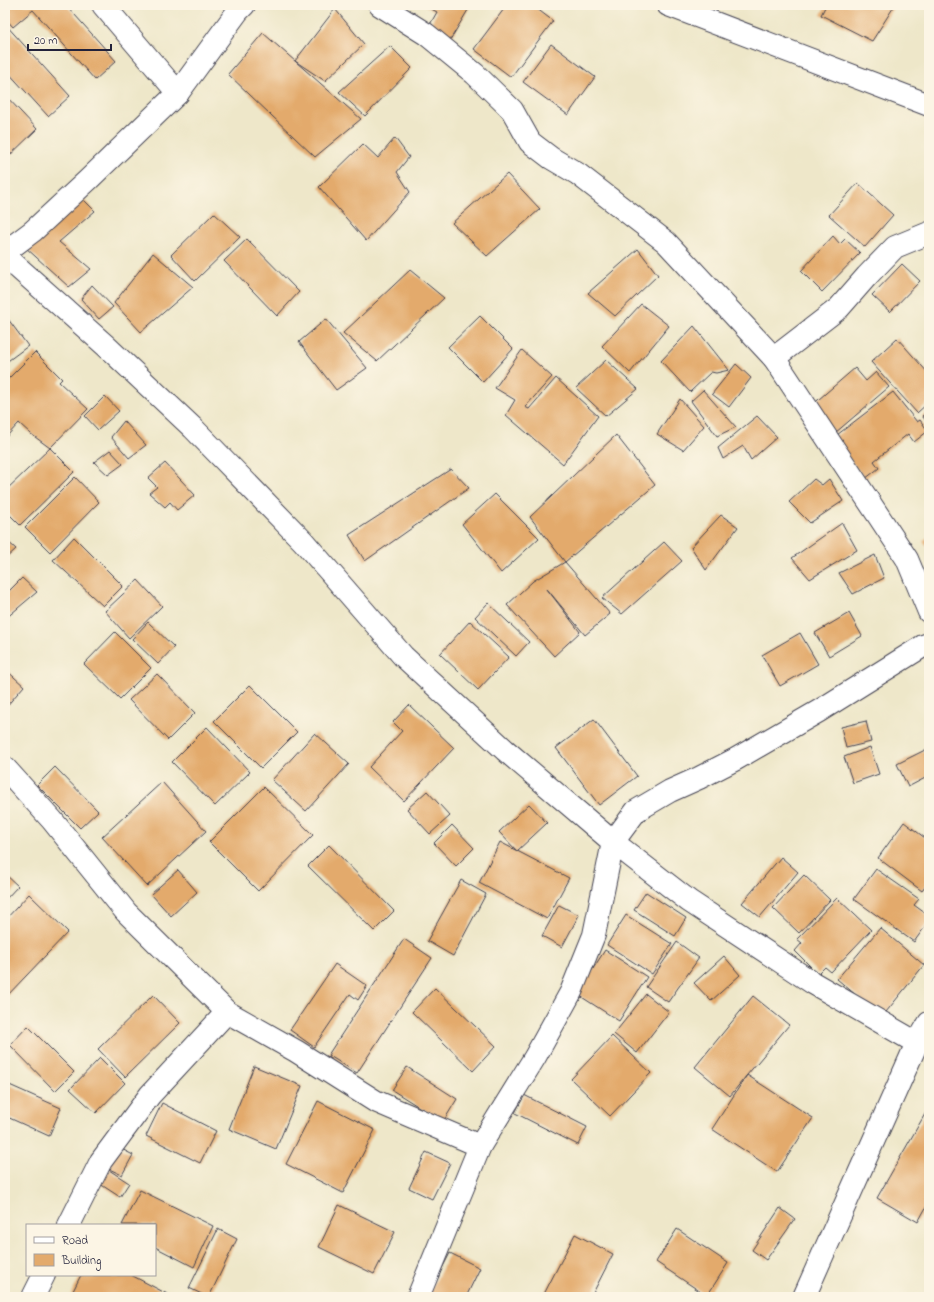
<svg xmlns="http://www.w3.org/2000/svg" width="934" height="1302" viewBox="0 0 934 1302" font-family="'Indie Flower',sans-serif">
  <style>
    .building { fill: #e3aa6c }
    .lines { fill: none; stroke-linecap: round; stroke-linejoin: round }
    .minor-casing { stroke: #414050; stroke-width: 24 }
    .minor { stroke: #fff; stroke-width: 22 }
  </style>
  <rect width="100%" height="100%" fill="#fcf5e5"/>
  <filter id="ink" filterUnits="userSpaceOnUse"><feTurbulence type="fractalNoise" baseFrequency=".025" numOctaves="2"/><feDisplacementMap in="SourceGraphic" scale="8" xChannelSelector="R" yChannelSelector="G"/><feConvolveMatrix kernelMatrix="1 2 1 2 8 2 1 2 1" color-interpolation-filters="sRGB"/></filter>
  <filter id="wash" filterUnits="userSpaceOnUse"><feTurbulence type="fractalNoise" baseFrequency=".012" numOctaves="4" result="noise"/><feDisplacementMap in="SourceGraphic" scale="16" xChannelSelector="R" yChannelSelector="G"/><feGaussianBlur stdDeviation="0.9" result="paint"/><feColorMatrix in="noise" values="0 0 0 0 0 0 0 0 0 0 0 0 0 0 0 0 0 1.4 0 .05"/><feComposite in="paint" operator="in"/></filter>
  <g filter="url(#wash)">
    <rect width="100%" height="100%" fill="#eee7c9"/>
    <g id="blocks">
      <g class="building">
        <polygon points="5,5 66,5 116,61 95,80 33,10 13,27 5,18"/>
        <polygon points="424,5 471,5 450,40 428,28 437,12"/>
        <polygon points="507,5 532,5 553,21 511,77 474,49"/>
        <polygon points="826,5 895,5 872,41 821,15"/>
        <polygon points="335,9 364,44 325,81 295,61"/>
        <polygon points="5,24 70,96 48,116 5,69"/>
        <polygon points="263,33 361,119 315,157 228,74"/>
        <polygon points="551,44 595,77 568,115 523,82"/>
        <polygon points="390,46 412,68 365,116 339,92"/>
        <polygon points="5,95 37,129 5,160"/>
        <polygon points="395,138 409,157 397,172 410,192 366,241 319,187 363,144 378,158"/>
        <polygon points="507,174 540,209 487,256 452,223"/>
        <polygon points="858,183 893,215 865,247 829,215"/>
        <polygon points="82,198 95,211 59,242 91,269 69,287 25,247"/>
        <polygon points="214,213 240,237 195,281 171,255"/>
        <polygon points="833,236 840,244 845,239 860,253 822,292 801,271"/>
        <polygon points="247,239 299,292 277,316 224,261"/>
        <polygon points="638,249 658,275 615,316 588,293"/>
        <polygon points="153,253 193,287 141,332 114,303"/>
        <polygon points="902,264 920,281 890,312 872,295"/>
        <polygon points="410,270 444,298 377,361 343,333"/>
        <polygon points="92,285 113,307 99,319 81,299"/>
        <polygon points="641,304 669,326 630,373 602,346"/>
        <polygon points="5,315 28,346 5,363"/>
        <polygon points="480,316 513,349 483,382 448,347"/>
        <polygon points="326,319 367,368 336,390 299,342"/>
        <polygon points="694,326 729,370 716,373 711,372 690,392 661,361"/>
        <polygon points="897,338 929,374 929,402 917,413 871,362"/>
        <polygon points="522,350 552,377 525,407 529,409 556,378 598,416 563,464 506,415 515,400 495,388"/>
        <polygon points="35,352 62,379 59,382 88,409 50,448 31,434 19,423 6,437 5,436 5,382"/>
        <polygon points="606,360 638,389 606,416 576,388"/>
        <polygon points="736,364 751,378 729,407 712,394"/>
        <polygon points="855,368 866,381 876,372 889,387 835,433 811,406"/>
        <polygon points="703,390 736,427 717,436 691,401"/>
        <polygon points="893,392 917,422 920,420 928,431 914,442 908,434 874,461 879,468 865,479 833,438"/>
        <polygon points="105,396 119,411 98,430 85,416"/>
        <polygon points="680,399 704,426 683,450 657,434"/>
        <polygon points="929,410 929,424 922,416"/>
        <polygon points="757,416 777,437 751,460 743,446 723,459 718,448"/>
        <polygon points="124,421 146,445 129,458 111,437"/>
        <polygon points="616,435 655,485 565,562 610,614 585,635 547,589 580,632 554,656 507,605 533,581 565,562 530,517"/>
        <polygon points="50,448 74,472 20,525 5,510 5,491"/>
        <polygon points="110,450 123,464 108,475 94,462"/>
        <polygon points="165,463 195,495 177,510 170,502 165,507 149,493 157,487 148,478"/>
        <polygon points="451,469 469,488 365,561 349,535"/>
        <polygon points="75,477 99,502 50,552 25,527"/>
        <polygon points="814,479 822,485 829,479 843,501 810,523 789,502"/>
        <polygon points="495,494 539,538 501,573 462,524"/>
        <polygon points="721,515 738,527 706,570 691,547"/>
        <polygon points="842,523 857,550 810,579 792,558"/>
        <polygon points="929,536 929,548 923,541"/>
        <polygon points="74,537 123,586 103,606 53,560"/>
        <polygon points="5,539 16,549 5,559"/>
        <polygon points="664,542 682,561 622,614 602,598"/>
        <polygon points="875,555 884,578 853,594 839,573"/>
        <polygon points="22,578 37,592 5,619 5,595"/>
        <polygon points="138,580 162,606 129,638 105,611"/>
        <polygon points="488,603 529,642 516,656 475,617"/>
        <polygon points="849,613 862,636 829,656 815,633"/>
        <polygon points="470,621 509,657 478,690 440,654"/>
        <polygon points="148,622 174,647 158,664 132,639"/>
        <polygon points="115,632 151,668 120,699 84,664"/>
        <polygon points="800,633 818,664 780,686 762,655"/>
        <polygon points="5,669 24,686 5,708"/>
        <polygon points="157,674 195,713 168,740 129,700"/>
        <polygon points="250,685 297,732 261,768 214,721"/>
        <polygon points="409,705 454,748 404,801 369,767 402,731 393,722"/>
        <polygon points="594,719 637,776 599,805 556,748"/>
        <polygon points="866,721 871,742 846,748 841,727"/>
        <polygon points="207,727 250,772 215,806 172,762"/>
        <polygon points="315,733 349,764 306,811 272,780"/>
        <polygon points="870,747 879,774 853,783 844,757"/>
        <polygon points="929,748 929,776 908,787 897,764"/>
        <polygon points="55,767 98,811 80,828 37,785"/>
        <polygon points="162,782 206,831 147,886 102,837"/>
        <polygon points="264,787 313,835 258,891 209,842"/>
        <polygon points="427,791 450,816 430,834 407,809"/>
        <polygon points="529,804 547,823 517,851 499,832"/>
        <polygon points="904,822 929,841 929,882 922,891 878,858"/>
        <polygon points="452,825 474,848 456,866 434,843"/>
        <polygon points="500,842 569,878 547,919 479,883"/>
        <polygon points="329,845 394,911 374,931 308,866"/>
        <polygon points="781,857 798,872 760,917 742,903"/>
        <polygon points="876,869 919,899 914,905 929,916 929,921 914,942 854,899"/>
        <polygon points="178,870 197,892 171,916 151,894"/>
        <polygon points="5,874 18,886 5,900"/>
        <polygon points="804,875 830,900 799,933 773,908"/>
        <polygon points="461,880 486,894 453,956 427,941"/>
        <polygon points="646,892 686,918 675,936 634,910"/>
        <polygon points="29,894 68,932 5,998 5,920"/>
        <polygon points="837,898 871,930 831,972 825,967 818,974 795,951 802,943 797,939"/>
        <polygon points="559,905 579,915 562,947 542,936"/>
        <polygon points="626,915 672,944 652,974 607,945"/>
        <polygon points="880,928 924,965 882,1017 837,979"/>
        <polygon points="404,939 432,958 357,1073 328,1055"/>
        <polygon points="677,942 699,958 668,1002 646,987"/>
        <polygon points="605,950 647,977 619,1021 577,994"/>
        <polygon points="724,956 740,975 711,1001 694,983"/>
        <polygon points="335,964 367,986 358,1000 350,994 314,1047 290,1030"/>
        <polygon points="435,988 496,1046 473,1071 412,1012"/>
        <polygon points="646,994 669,1012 637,1053 614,1034"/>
        <polygon points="153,995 180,1023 125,1077 98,1049"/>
        <polygon points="753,996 789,1025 747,1075 813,1118 777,1172 712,1129 747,1075 730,1096 695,1067"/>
        <polygon points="28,1026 74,1072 55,1091 10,1045"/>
        <polygon points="612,1036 651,1073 610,1116 571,1079"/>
        <polygon points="100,1058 125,1083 96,1113 70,1089"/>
        <polygon points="254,1066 302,1086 276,1149 229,1129"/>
        <polygon points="407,1067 457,1099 443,1122 392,1090"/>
        <polygon points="5,1083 61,1108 49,1136 5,1116"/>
        <polygon points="524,1095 587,1127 578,1145 515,1113"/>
        <polygon points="318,1101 375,1130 343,1193 286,1164"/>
        <polygon points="162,1103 216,1131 200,1163 146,1136"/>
        <polygon points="929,1107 929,1202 918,1222 877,1198"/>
        <polygon points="116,1146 133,1155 122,1175 105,1167"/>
        <polygon points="426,1152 450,1163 432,1199 409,1188"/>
        <polygon points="109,1170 129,1183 120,1197 100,1184"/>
        <polygon points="140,1190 213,1226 194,1267 155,1247 155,1225 122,1225"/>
        <polygon points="339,1205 395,1232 374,1274 319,1247"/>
        <polygon points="780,1208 795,1219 766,1260 752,1250"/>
        <polygon points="218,1229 237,1239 209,1297 208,1297 189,1288"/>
        <polygon points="677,1229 728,1263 707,1296 656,1262"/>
        <polygon points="575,1234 613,1254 591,1297 545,1297 543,1296"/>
        <polygon points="450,1253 480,1268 466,1297 435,1297 429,1294"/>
        <polygon points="81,1275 131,1275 173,1297 70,1297"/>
      </g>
    </g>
  </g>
  <g filter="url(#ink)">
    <use href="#blocks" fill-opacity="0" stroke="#414050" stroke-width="1"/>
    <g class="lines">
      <defs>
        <g id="minor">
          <polyline points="103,5 178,93"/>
          <polyline points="380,5 426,34 475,74 512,110 530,142 551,158 578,174 666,242 774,358 907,559 929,612"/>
          <polyline points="668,5 929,105"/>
          <polyline points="5,252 33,231 88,180 178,93 238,11 244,5"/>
          <polyline points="5,256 105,345 193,428 303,541 403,656 505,750 613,842 689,901 813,983 917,1043"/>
          <polyline points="774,358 839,308 867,276 895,247 929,233"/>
          <polyline points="5,768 52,820 126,912 227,1012 296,1051 375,1101 480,1146"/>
          <polyline points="69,1225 101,1161 150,1095 227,1012"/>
          <polyline points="33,1297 44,1275"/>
          <polyline points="418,1297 480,1146 535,1057 571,992 594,935 613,842 636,811 670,791 699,778 736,759 819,711 923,646 929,644"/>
          <polyline points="804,1297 917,1043 929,1023"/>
        </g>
      </defs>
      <use href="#minor" class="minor-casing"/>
      <use href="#minor" class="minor"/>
    </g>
  </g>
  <rect width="934" height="1302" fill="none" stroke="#fcf5e5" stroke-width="20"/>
  <rect x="26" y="1224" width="130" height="52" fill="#fcf5e5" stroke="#a5a1a1"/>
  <rect x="34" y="1237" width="20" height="6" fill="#ffffff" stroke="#a5a1a1"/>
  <text x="62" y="1244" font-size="12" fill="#22223b">Road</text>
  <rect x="34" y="1254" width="20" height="12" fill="#e3aa6c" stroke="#a5a1a1"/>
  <text x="62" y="1264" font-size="12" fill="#22223b">Building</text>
  <path d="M28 44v6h83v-6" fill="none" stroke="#22223b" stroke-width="2"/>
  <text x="34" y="44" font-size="12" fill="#22223b" stroke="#fcf5e5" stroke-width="3" paint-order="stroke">20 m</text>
</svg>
